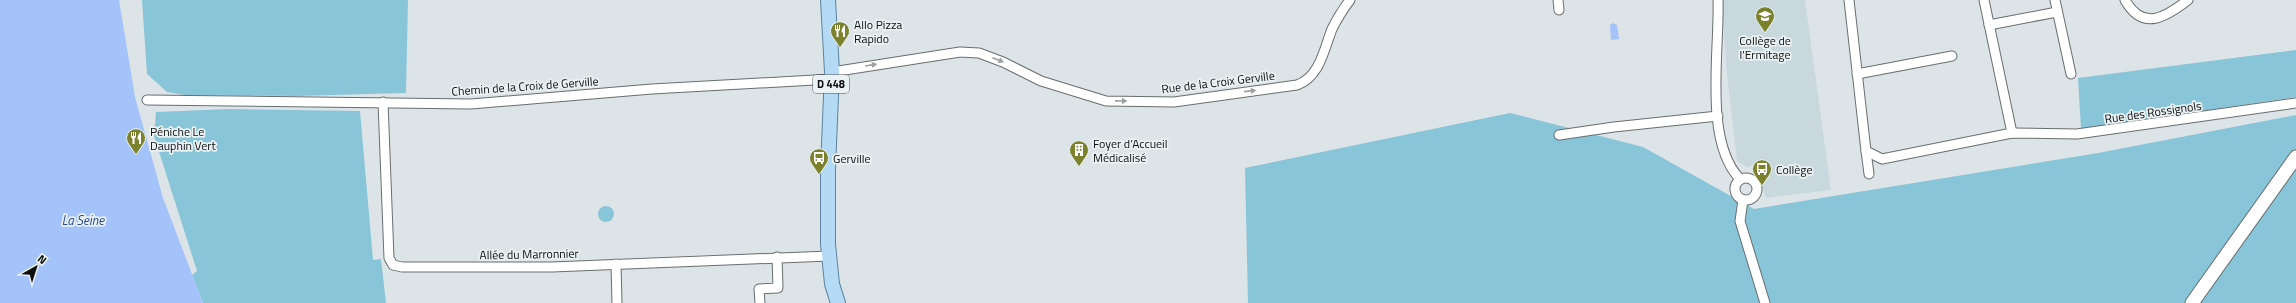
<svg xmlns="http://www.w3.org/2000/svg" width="2296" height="303" viewBox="0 0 2296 303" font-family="'Titillium Web',sans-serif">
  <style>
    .built { fill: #c8d8dd }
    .green { fill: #89c5d8 }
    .water { fill: #a4c3fa }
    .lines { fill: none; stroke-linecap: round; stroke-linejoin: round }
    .street-casing { stroke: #676e70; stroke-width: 11 }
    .secondary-casing { stroke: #676e70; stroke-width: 15 }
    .primary-casing { stroke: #5a83a1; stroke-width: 16 }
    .street { stroke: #fff; stroke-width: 9 }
    .secondary { stroke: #fff; stroke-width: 13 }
    .primary { stroke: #b5daf5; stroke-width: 14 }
    .oneway { fill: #9e9f9f }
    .labels { text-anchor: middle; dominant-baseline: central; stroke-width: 3.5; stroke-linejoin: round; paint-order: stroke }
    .shield { fill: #eaf2f4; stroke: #4f5354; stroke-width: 1 }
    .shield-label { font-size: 11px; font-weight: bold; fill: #0d0f10 }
    .poi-label { font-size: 12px; fill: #0d0f10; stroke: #eaf2f4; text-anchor: start }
    .street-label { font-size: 12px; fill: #0d0f10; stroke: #eaf2f4 }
    .water-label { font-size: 13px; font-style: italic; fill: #284a8b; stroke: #eaf2f4 }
  </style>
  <rect width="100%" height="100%" fill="#dde4e7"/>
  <polygon class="built" points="1722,0 1805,0 1831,190 1766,198 1753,166 1747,167 1737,161 1727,75"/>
  <g class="green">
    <polygon points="142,0 408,0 406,93 297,96 185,95 167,92 147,74"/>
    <polygon points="2296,50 2296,97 2081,129 2078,78"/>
    <polygon points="229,109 360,111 373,260 381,259 386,303 203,303 192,275 197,271 154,136 156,112"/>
    <polygon points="1510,113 1643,147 1754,209 2098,153 2296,115 2296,303 1248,303 1245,168"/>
    <circle cx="606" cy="214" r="8"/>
  </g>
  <g class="water">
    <polygon points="0,0 119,0 135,97 163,198 203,303 0,303"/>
    <polygon points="1613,23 1617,25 1619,39 1611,40 1610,25"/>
  </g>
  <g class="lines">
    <defs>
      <g id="street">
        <polyline points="1558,0 1559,10"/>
        <path d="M1718,0c2,49 -15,141 22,179"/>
        <polyline points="1849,0 1866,151 1882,159 2012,133 2077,134 2296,103"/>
        <polyline points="1984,0 2012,133"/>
        <polyline points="2055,0 2071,74"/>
        <path d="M2125,0c18,32 41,17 63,0"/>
        <polyline points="1989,25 2057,12"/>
        <path d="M832,72l128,-20 19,1 24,9 38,19 65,20 68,1 123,-17c23,-8 27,-36 35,-56 5,-10 11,-20 18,-29"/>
        <polyline points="1857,74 1952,56"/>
        <polyline points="147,100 471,104 652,89 832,79"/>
        <polyline points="383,102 389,258 393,265 402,267 552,267 829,256"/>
        <polyline points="1559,135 1614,127 1718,116"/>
        <polyline points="1866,151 1869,174"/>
        <circle cx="1746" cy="189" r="11"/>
        <polyline points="1743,200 1740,221 1765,303"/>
        <polyline points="616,264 617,303"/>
        <polyline points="760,303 759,289 778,288 777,257"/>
      </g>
      <polyline id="secondary" points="2192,303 2296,157"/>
      <polyline id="primary" points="828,0 832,72 828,168 828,244 832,284 838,303"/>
    </defs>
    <use href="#street" class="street-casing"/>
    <use href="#secondary" class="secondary-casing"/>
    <use href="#primary" class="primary-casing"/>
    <use href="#street" class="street"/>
    <use href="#secondary" class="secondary"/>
    <use href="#primary" class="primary"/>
  </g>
  <defs><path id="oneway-solid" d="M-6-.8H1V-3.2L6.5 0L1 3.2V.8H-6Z"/></defs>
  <g class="oneway">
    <use href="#oneway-solid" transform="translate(998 60) rotate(21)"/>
    <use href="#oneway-solid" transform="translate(871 65) rotate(-9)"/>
    <use href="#oneway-solid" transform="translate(1250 91) rotate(-6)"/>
    <use href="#oneway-solid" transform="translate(1121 101) rotate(1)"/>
  </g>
  <defs>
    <symbol id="school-pin" viewBox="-11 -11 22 30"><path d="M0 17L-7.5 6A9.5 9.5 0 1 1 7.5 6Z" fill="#7c812b" stroke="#eaf2f4"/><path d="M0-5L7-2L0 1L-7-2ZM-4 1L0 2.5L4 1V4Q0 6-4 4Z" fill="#fff"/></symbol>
    <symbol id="restaurant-pin" viewBox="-11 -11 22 30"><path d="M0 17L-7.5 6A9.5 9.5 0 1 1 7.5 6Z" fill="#7c812b" stroke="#eaf2f4"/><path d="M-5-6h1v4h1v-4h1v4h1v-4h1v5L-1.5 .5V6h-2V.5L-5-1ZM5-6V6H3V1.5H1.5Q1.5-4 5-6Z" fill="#fff"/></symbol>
    <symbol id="building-pin" viewBox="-11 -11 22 30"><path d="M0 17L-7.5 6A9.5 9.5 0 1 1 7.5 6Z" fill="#7c812b" stroke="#eaf2f4"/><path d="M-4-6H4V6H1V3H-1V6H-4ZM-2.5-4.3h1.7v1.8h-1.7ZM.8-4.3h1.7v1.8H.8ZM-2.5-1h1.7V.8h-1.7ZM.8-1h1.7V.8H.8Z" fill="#fff"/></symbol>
    <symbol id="bus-pin" viewBox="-11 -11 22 30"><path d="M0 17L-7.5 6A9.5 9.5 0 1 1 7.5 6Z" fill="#7c812b" stroke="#eaf2f4"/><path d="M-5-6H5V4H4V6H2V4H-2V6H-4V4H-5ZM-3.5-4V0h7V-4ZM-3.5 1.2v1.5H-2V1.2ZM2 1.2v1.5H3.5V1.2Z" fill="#fff"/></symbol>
  </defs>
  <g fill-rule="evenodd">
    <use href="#school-pin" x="1754" y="5" width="22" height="30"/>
    <use href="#restaurant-pin" x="829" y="20" width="22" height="30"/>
    <use href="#restaurant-pin" x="125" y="127" width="22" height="30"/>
    <use href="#building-pin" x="1068" y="139" width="22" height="30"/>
    <use href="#bus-pin" x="808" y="147" width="22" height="30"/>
    <use href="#bus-pin" x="1751" y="158" width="22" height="30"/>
  </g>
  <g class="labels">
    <rect class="shield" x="813" y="75" width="36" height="18" rx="3"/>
    <g class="shield-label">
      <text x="831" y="84">D 448</text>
    </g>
    <g class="poi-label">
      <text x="854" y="24">Allo Pizza<tspan x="854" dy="14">Rapido</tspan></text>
      <text x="1765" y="40" text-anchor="middle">Collège de<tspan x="1765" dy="14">l'Ermitage</tspan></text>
      <text x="150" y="131">Péniche Le<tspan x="150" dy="14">Dauphin Vert</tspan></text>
      <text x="1093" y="143">Foyer d’Accueil<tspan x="1093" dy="14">Médicalisé</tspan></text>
      <text x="833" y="158">Gerville</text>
      <text x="1776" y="169">Collège</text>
    </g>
    <g class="street-label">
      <text transform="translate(1218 82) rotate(-7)">Rue de la Croix Gerville</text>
      <text transform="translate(525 86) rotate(-4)">Chemin de la Croix de Gerville</text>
      <text transform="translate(2153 112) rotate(-8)">Rue des Rossignols</text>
      <text transform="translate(529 254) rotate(-1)">Allée du Marronnier</text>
    </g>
    <g class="water-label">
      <text x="83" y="220">La Seine</text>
    </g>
  </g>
  <g transform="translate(36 267) rotate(39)" stroke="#eaf2f4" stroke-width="3" paint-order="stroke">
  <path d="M0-3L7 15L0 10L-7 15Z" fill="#0d0f10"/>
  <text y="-6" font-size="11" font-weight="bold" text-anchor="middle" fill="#0d0f10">N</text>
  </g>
</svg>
